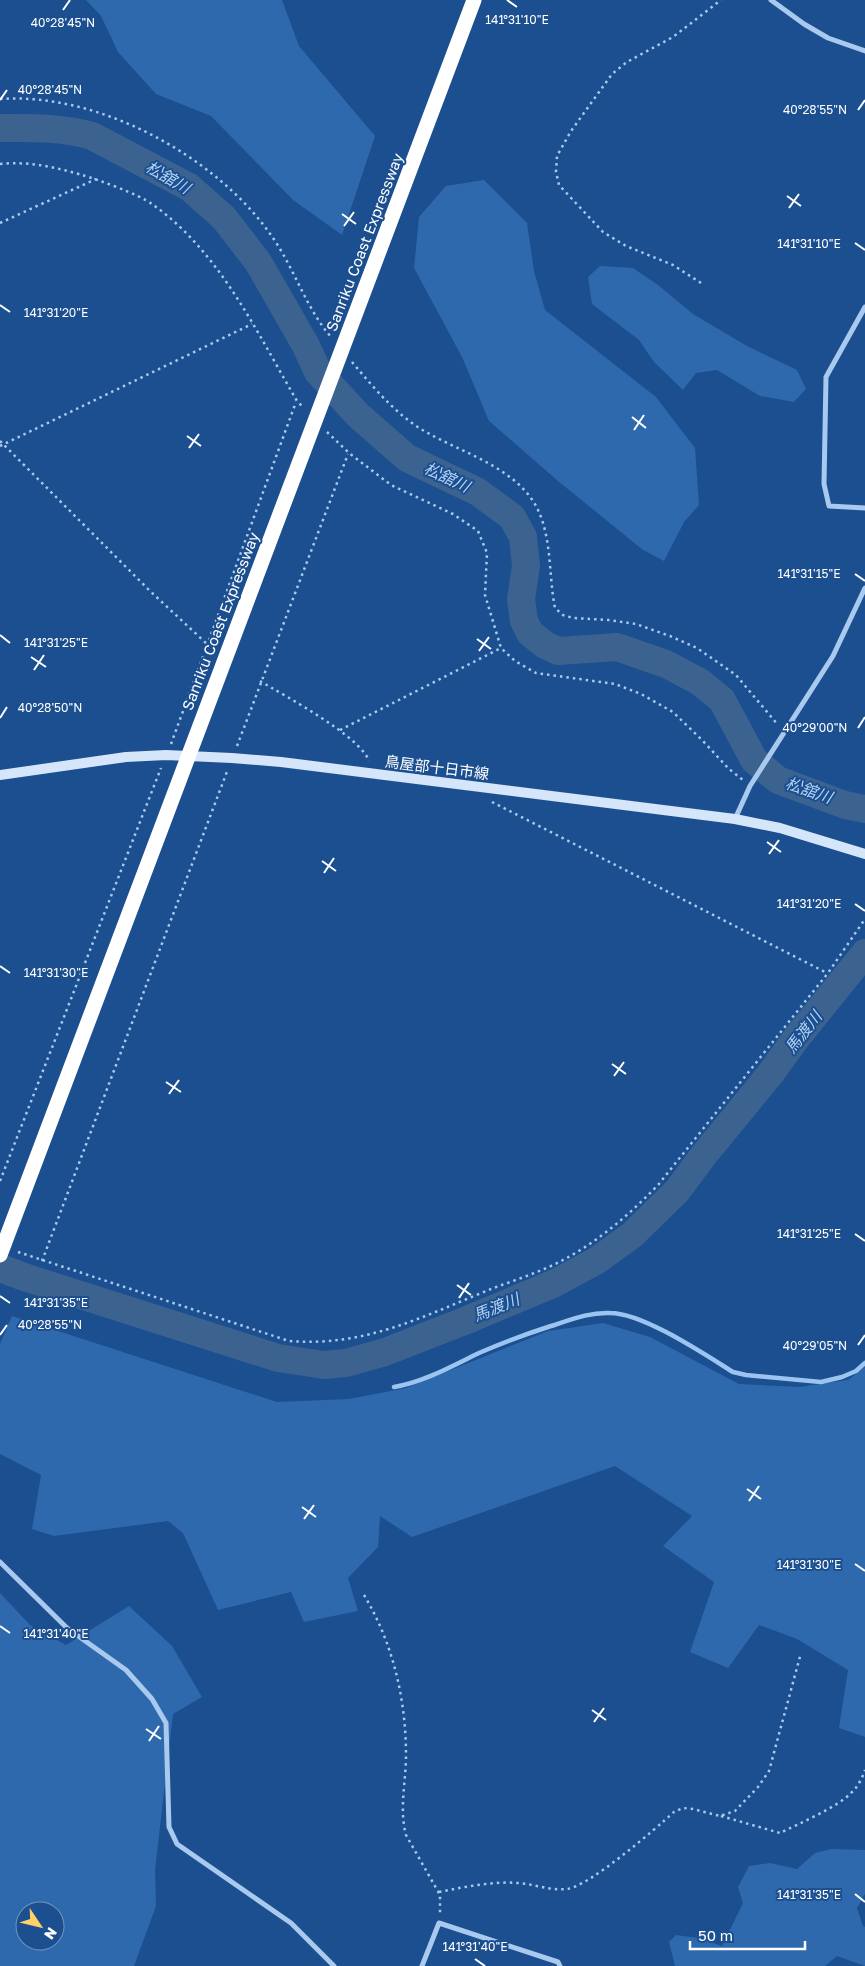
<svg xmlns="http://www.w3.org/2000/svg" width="865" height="1966" viewBox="0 0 865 1966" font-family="'Golos Text','Noto Sans JP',sans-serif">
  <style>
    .green { fill: #2e69ad; fill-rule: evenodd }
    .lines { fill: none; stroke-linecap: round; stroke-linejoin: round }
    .stream { stroke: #9cc4f0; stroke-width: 4.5 }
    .river { stroke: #3c6290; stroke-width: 28 }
    .path { stroke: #a9c9ee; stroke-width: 2.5; stroke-dasharray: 2.5 4; stroke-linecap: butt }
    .minor { stroke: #a9c9ee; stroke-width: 5 }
    .secondary { stroke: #d6e6fa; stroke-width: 10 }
    .motorway { stroke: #fff; stroke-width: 15 }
    .ticks { fill: none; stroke: #fff; stroke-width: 2 }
    .labels { text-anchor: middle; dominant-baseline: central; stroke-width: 4; stroke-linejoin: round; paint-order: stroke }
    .street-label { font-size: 15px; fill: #fff; stroke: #1b4f8f }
    .water-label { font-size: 16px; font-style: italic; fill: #b5d3f5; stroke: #1b4f8f }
    .ticks-label { font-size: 12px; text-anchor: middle; fill: #fff; stroke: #1b4f8f; stroke-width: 4; stroke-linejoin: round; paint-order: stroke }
  </style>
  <rect width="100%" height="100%" fill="#1b4f8f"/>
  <g class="green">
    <polygon points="86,0 282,0 299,46 375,136 342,235 293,200 211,116 156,94 118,52 101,16"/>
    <polygon points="484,180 527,223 534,271 545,310 656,397 695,448 699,505 684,522 664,561 643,550 558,481 489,421 462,357 414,268 419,217 446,186"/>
    <polygon points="600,266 633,268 658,285 693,314 747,346 797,370 806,389 794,402 760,396 717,370 696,373 683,390 654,362 639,340 592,304 588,277"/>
    <polygon points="12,1316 277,1402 349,1399 406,1388 548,1331 603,1323 650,1337 739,1384 799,1387 848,1380 865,1367 865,1737 839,1728 848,1670 797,1639 759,1625 728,1668 690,1652 714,1582 663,1546 692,1516 615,1466 412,1537 380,1516 378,1547 348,1578 358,1611 304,1622 291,1592 218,1610 183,1533 168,1521 54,1536 32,1529 41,1475 0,1454 0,1344"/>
    <path d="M0,1593l30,32 36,20 63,-39 43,40 30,51 -29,17 -18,156 1,36 -22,60h-134zM25,1911h30v30h-30z"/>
    <polygon points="831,1849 865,1850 865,1894 857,1908 863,1926 865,1927 865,1966 837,1956 825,1966 675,1966 669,1942 676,1935 699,1938 722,1946 743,1903 738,1887 749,1866 770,1863 797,1869 815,1853"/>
  </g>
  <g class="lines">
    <path class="stream" d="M394,1387c30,-5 58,-21 85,-34 23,-10 47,-19 72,-27 19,-6 38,-14 59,-13 33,0 94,41 123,59l13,3 75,7 21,-5 14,-6 9,-8"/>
    <g class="river">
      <path d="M0,128c31,0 61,-1 92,8l97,51 35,31 34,44 47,82 13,28 41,44 48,42 71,34 34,25 11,20 3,29 -5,33 3,22 6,12 15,12 13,6 59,-4 49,17 34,18 22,18 32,60 24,20 67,25 20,4"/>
      <polyline points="0,1268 27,1278 278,1358 324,1365 346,1363 385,1352 467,1320 555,1283 596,1261 632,1235 677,1191 703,1156 771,1073 794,1041 865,953"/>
    </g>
    <g class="path">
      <path d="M0,99c99,-7 218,58 273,139 22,32 33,70 58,99"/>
      <path d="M0,164c28,-3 55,3 82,11 17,5 56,19 70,29 68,48 104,127 145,197l7,7"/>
      <polyline points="0,223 96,179"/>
      <polyline points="701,283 673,265 626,246 603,232 559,185 556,172 557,156 571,131 612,74 627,62 673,37 721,0"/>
      <path d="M352,362c22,26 44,53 74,70 35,20 84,34 107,69 20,31 15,73 22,107l8,7 10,3 36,2 27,4 34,12 27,12 39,27 42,50"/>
      <polyline points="327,432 349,453 391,485 453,514 478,531 487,553 485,595 501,648 515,661 536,673 615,684 641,694 673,712 702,740 729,769 743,780"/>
      <polyline points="0,441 150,591 207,644"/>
      <polyline points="0,446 252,324"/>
      <path d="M260,681c25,15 100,55 109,80"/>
      <polyline points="340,730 501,648"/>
      <polyline points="171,744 296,402"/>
      <polyline points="237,746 348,454"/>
      <polyline points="492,802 827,973"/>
      <polyline points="0,1181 161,768"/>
      <path d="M18,1252l271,89c74,6 131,-23 197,-50 25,-10 53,-18 77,-31 36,-19 67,-46 95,-75l170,-212 37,-54"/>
      <polyline points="42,1261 228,769"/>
      <path d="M364,1595c29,48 42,105 42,160 0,27 -7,54 0,80l34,60v19"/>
      <path d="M721,1816l59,17c18,-9 58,-26 71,-40 7,-6 11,-15 14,-23"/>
      <path d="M439,1892c26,-5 53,-11 79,-9 17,1 32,8 49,6 23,-3 88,-60 107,-77l9,-4 10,1 27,7 15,-5 23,-24 11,-16 32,-118"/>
    </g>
    <g class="minor">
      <polyline points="771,0 804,24 828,38 865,51"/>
      <polyline points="865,307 826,377 824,484 829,506 865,508"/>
      <polyline points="735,819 750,786 833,656 865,588"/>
      <polyline points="0,1562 67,1628 126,1670 152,1699 166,1723 169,1827 177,1844 291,1923 334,1966"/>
      <polyline points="422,1966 439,1923 558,1962 560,1966"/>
    </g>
    <polyline class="secondary" points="0,775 126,757 166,755 232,758 281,762 735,819 780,828 865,854"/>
    <polyline class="motorway" points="0,1255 474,0"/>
  </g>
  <path class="ticks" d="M507,0l10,7M63,10l7,-10M0,100l7,-10M858,110l7,-10M787,196l14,10M789,208l10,-14M342,214l14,10M344,226l10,-14M855,243l10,7M0,305l10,7M632,417l14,11M634,430l10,-15M187,436l14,10M189,448l10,-14M855,574l10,7M0,635l10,8M477,639l14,10M479,651l10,-14M31,657l15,10M34,670l10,-15M0,718l7,-11M858,728l7,-11M767,842l14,10M769,854l10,-14M322,861l14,10M324,873l10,-15M855,904l10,7M0,966l10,7M612,1064l14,10M614,1076l10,-14M166,1082l15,10M169,1094l10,-14M855,1234l10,7M457,1285l14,10M0,1296l10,7M459,1298l10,-15M0,1335l7,-10M858,1345l7,-10M747,1489l14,10M749,1501l10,-15M302,1507l14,10M304,1519l10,-14M855,1564l10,7M0,1626l10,7M592,1710l14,10M594,1722l10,-14M146,1729l15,10M149,1741l10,-15M855,1894l10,8M475,1959l10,7"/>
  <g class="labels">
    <g class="street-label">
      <text transform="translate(364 242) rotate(-69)">Sanriku Coast Expressway</text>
      <text transform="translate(220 621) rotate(-69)">Sanriku Coast Expressway</text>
      <text transform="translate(437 767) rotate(7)">鳥屋部十日市線</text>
    </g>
    <g class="water-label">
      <text transform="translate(168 177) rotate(30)">松舘川</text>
      <text transform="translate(447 477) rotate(25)">松舘川</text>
      <text transform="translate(809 790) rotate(19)">松舘川</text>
      <text transform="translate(803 1032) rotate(-52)">馬渡川</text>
      <text transform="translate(496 1307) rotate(-22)">馬渡川</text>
    </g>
  </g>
  <g class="ticks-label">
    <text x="517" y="24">141°31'10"E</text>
    <text x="63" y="27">40°28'45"N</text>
    <text x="50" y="94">40°28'45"N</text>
    <text x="815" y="114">40°28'55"N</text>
    <text x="809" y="248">141°31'10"E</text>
    <text x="56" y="317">141°31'20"E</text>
    <text x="809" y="578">141°31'15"E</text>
    <text x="56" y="647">141°31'25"E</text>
    <text x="50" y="712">40°28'50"N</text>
    <text x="815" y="732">40°29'00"N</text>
    <text x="809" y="908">141°31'20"E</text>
    <text x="56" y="977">141°31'30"E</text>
    <text x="809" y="1238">141°31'25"E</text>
    <text x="56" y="1307">141°31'35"E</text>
    <text x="50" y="1329">40°28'55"N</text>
    <text x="815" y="1350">40°29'05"N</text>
    <text x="809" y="1569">141°31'30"E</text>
    <text x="56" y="1638">141°31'40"E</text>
    <text x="809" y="1899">141°31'35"E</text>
    <text x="475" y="1951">141°31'40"E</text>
  </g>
  <g transform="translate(40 1926) rotate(125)"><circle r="24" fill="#1b4f8f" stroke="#7695bc"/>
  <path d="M0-4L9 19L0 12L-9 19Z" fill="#ffd166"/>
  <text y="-8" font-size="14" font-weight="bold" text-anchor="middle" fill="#ffffff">N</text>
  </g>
  <path d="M690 1941v8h115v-8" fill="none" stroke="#ffffff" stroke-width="2.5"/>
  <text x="698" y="1941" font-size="15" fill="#ffffff" stroke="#1b4f8f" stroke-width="4" paint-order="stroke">50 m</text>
</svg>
